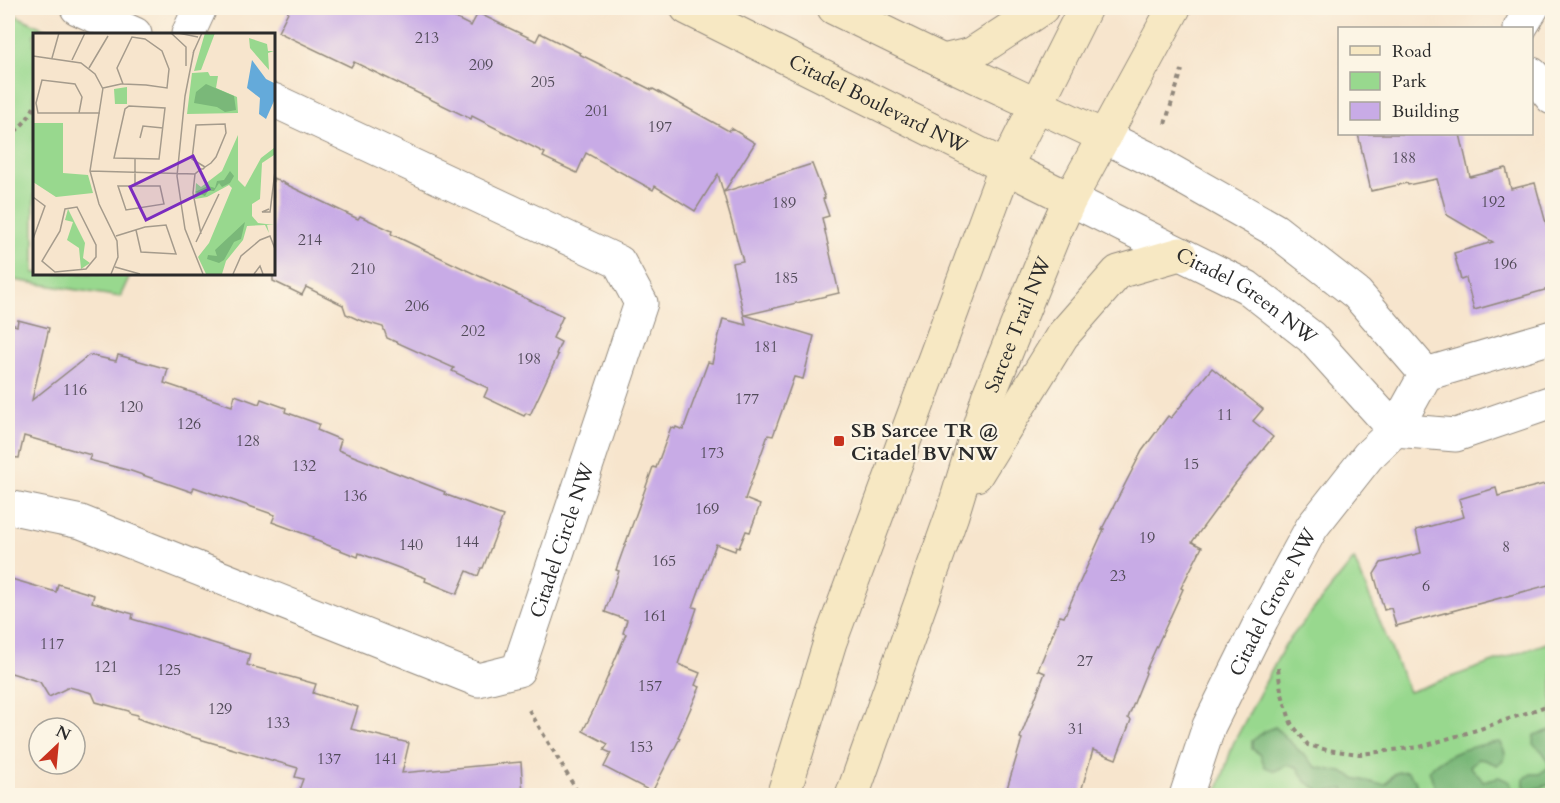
<svg xmlns="http://www.w3.org/2000/svg" width="1560" height="803" viewBox="0 0 1560 803" font-family="Cardo,serif">
  <style>
    .green { fill: #98d88e; stroke: #62825c; stroke-width: 1.5 }
    .forest { fill: #7ab879; stroke: #527252; stroke-width: 1.5 }
    .building { fill: #c8abe6 }
    .lines { fill: none; stroke-linecap: round; stroke-linejoin: round }
    .street-casing { stroke: #91887c; stroke-width: 35 }
    .secondary-casing { stroke: #91887c; stroke-width: 35 }
    .path { stroke: #91887c; stroke-width: 4; stroke-dasharray: 4.5 4.5; stroke-linecap: butt }
    .street { stroke: #fff; stroke-width: 33 }
    .secondary { stroke: #f7e8c3; stroke-width: 33 }
    .poi-dot { fill: #c8321e; stroke: #fcf5e5; stroke-width: 2 }
    .labels { text-anchor: middle; dominant-baseline: central; stroke-width: 4.5; stroke-linejoin: round; paint-order: stroke }
    .number-label { font-size: 16px; fill: #524b5a }
    .street-label { font-size: 20px; fill: #2b2b2b; stroke: #fcf5e5 }
    .poi-label { font-size: 20px; font-weight: bold; fill: #2b2b2b; stroke: #fcf5e5; text-anchor: start }
    .inset-road { fill: none; stroke: #a59b8c; stroke-width: 1.5 }
    .view { fill: #7b2cbf; fill-opacity: 0.15; stroke: #7b2cbf; stroke-width: 3 }
    .inset-edge { fill: none; stroke: #2b2b2b; stroke-width: 3 }
  </style>
  <rect width="100%" height="100%" fill="#fcf5e5"/>
  <filter id="ink" filterUnits="userSpaceOnUse"><feTurbulence type="fractalNoise" baseFrequency=".0167" numOctaves="2"/><feDisplacementMap in="SourceGraphic" scale="12" xChannelSelector="R" yChannelSelector="G"/><feConvolveMatrix kernelMatrix="1 2 1 2 8 2 1 2 1" color-interpolation-filters="sRGB"/></filter>
  <filter id="wash" filterUnits="userSpaceOnUse"><feTurbulence type="fractalNoise" baseFrequency=".008" numOctaves="4" result="noise"/><feDisplacementMap in="SourceGraphic" scale="24" xChannelSelector="R" yChannelSelector="G"/><feGaussianBlur stdDeviation="1.35" result="paint"/><feColorMatrix in="noise" values="0 0 0 0 0 0 0 0 0 0 0 0 0 0 0 0 0 1.4 0 .05"/><feComposite in="paint" operator="in"/></filter>
  <g filter="url(#wash)">
    <rect width="100%" height="100%" fill="#f7e5cd"/>
    <g class="green">
      <polygon points="8,12 56,34 34,34 34,273 131,273 120,297 8,279"/>
      <polygon points="1354,559 1409,692 1552,641 1552,795 1216,796 1233,744 1285,645"/>
    </g>
    <g class="forest">
      <path d="M1275,727l41,40 25,5 7,2 6,4 24,6h8c7,-10 10,-14 22,-12l7,8 4,14 6,1h-78l-3,-6 -22,3 -17,-11 -8,-14 -10,-2 -12,6 -10,-4 -5,-13 -8,-5v-8l13,-10z"/>
      <path d="M1551,730h1v56l-5,-1 -17,6 -6,-5v-7l7,-5h8l10,-7c-2,-12 -7,-17 -16,-23l1,-9z"/>
      <path d="M1499,742c7,9 10,18 -2,23l-12,-5 -7,-1 -8,7 13,15 16,-4 11,5 3,10 -1,3h-81l4,-7 -6,-18c17,-18 47,-25 70,-28z"/>
    </g>
    <g id="blocks">
      <g class="building">
        <polygon points="290,8 435,8 471,26 478,13 536,41 540,33 580,53 579,54 652,90 653,89 729,131 731,128 755,143 724,192 812,164 825,198 823,199 829,216 822,218 839,293 745,315 814,336 803,379 794,377 773,436 768,435 745,499 760,505 750,532 746,531 739,548 736,547 735,551 716,544 693,607 697,608 678,664 700,673 695,685 700,687 678,737 680,738 652,792 604,767 611,753 604,750 608,744 583,731 593,711 626,634 623,633 627,620 605,612 619,571 616,570 653,467 656,468 671,427 675,429 676,427 683,430 708,362 712,363 723,319 746,325 732,263 743,261 718,174 695,211 655,186 653,190 586,153 577,173 543,157 545,153 472,116 471,119 354,62 351,67 278,32"/>
        <polygon points="1358,134 1460,134 1470,177 1506,168 1511,189 1535,183 1547,227 1552,226 1552,288 1474,310 1466,278 1461,280 1454,253 1493,242 1447,215 1437,179 1408,185 1407,183 1371,191"/>
        <polygon points="273,178 358,219 360,216 392,231 391,234 563,316 553,338 561,342 556,354 558,355 530,415 526,413 524,416 484,397 488,388 452,371 454,368 387,338 383,327 359,320 346,314 343,305 306,287 302,295 273,281"/>
        <polygon points="18,320 49,328 32,400 89,355 116,361 118,355 168,369 164,383 232,406 235,395 259,404 261,399 286,408 285,412 319,424 317,430 341,440 338,450 445,492 444,494 503,516 483,568 481,568 478,576 467,571 457,594 425,581 426,578 359,553 358,557 312,539 313,537 272,522 275,515 194,487 192,492 131,471 89,460 91,455 24,436 19,458 8,457 8,323 17,326"/>
        <polygon points="1212,368 1263,409 1253,421 1273,437 1234,485 1192,542 1202,547 1181,588 1183,589 1145,672 1146,673 1128,718 1131,720 1116,759 1093,750 1080,795 1005,795 1022,739 1020,738 1045,673 1038,670 1060,616 1064,617 1104,529 1102,529 1142,451 1168,416 1171,418"/>
        <polygon points="1552,482 1552,584 1396,626 1391,608 1384,610 1374,574 1381,563 1421,553 1416,530 1464,517 1459,499 1496,488 1498,496"/>
        <polygon points="8,578 56,592 58,584 94,595 92,602 133,614 132,619 250,654 247,665 316,684 313,693 358,707 351,729 409,743 402,773 521,762 523,795 317,795 299,790 303,779 295,777 298,768 186,735 137,718 138,715 129,713 129,711 96,702 92,693 69,687 49,697 40,682 8,672"/>
      </g>
    </g>
  </g>
  <g filter="url(#ink)">
    <use href="#blocks" fill-opacity="0" stroke="#91887c" stroke-width="1.5"/>
    <g class="lines">
      <defs>
        <g id="street">
          <polyline points="77,8 135,34"/>
          <polyline points="1520,28 1532,8"/>
          <polyline points="188,34 200,8"/>
          <polyline points="1532,74 1552,98"/>
          <polyline points="1105,137 1148,158 1275,230 1357,294 1426,374"/>
          <path id="s1" d="M1070,199l177,88 64,50 84,93 61,5 96,-33"/>
          <path id="s2" d="M8,507l73,15 397,158 40,-10 123,-367 -22,-41 -346,-162"/>
          <path id="s3" d="M1186,796l23,-70 53,-107 50,-92 56,-71 27,-26 31,-56 126,-37"/>
        </g>
        <g id="secondary">
          <path id="s4" d="M687,8l383,191"/>
          <polyline points="834,8 943,61 1105,137"/>
          <polyline points="943,61 972,54 1042,8"/>
          <polyline points="976,475 1062,336 1118,272 1180,254"/>
          <polyline points="783,796 830,642 992,203 1006,166 1085,8"/>
          <path id="s5" d="M852,796l100,-281 36,-118 66,-163 16,-35 104,-191"/>
        </g>
      </defs>
      <use href="#street" class="street-casing"/>
      <use href="#secondary" class="secondary-casing"/>
      <g class="path">
        <polyline points="1165,124 1182,70"/>
        <path d="M8,137c11,-8 20,-17 26,-30"/>
        <polyline points="1278,668 1281,691 1291,723 1308,745 1327,750 1360,754 1420,747 1480,729 1552,704"/>
        <polyline points="529,710 580,796"/>
      </g>
      <use href="#street" class="street"/>
      <use href="#secondary" class="secondary"/>
    </g>
  </g>
  <rect class="poi-dot" x="833" y="435" width="12" height="12" rx="3"/>
  <g class="labels">
    <g class="number-label">
      <text x="427" y="38">213</text>
      <text x="481" y="65">209</text>
      <text x="543" y="82">205</text>
      <text x="597" y="111">201</text>
      <text x="660" y="127">197</text>
      <text x="1404" y="158">188</text>
      <text x="1493" y="202">192</text>
      <text x="784" y="203">189</text>
      <text x="310" y="240">214</text>
      <text x="1505" y="264">196</text>
      <text x="363" y="269">210</text>
      <text x="786" y="278">185</text>
      <text x="417" y="306">206</text>
      <text x="473" y="331">202</text>
      <text x="766" y="347">181</text>
      <text x="529" y="359">198</text>
      <text x="75" y="390">116</text>
      <text x="747" y="399">177</text>
      <text x="131" y="407">120</text>
      <text x="1225" y="415">11</text>
      <text x="189" y="424">126</text>
      <text x="248" y="441">128</text>
      <text x="712" y="453">173</text>
      <text x="1191" y="464">15</text>
      <text x="304" y="466">132</text>
      <text x="355" y="496">136</text>
      <text x="707" y="509">169</text>
      <text x="1147" y="538">19</text>
      <text x="467" y="542">144</text>
      <text x="411" y="545">140</text>
      <text x="1506" y="547">8</text>
      <text x="664" y="561">165</text>
      <text x="1118" y="576">23</text>
      <text x="1426" y="586">6</text>
      <text x="655" y="616">161</text>
      <text x="52" y="644">117</text>
      <text x="1085" y="661">27</text>
      <text x="106" y="667">121</text>
      <text x="169" y="670">125</text>
      <text x="650" y="686">157</text>
      <text x="220" y="709">129</text>
      <text x="278" y="723">133</text>
      <text x="1076" y="729">31</text>
      <text x="641" y="747">153</text>
      <text x="329" y="759">137</text>
      <text x="386" y="759">141</text>
    </g>
    <g class="street-label">
      <text stroke="none"><textPath href="#s4" startOffset="214">Citadel Boulevard NW</textPath></text>
      <text stroke="none"><textPath href="#s1" startOffset="202">Citadel Green NW</textPath></text>
      <text stroke="none"><textPath href="#s5" startOffset="500">Sarcee Trail NW</textPath></text>
      <text stroke="none"><textPath href="#s2" startOffset="680">Citadel Circle NW</textPath></text>
      <text stroke="none"><textPath href="#s3" startOffset="213">Citadel Grove NW</textPath></text>
    </g>
    <g class="poi-label">
      <text x="851" y="430">SB Sarcee TR @<tspan x="851" dy="23">Citadel BV NW</tspan></text>
    </g>
  </g>
  <g transform="translate(33 33)">
    <rect width="242" height="242" fill="#f7e5cd"/>
    <path d="M172,0h10l-14,37 -7,1zM216,5l18,6 1,7h6l-6,2 1,17 -19,-22zM175,39l2,4h8l-2,12 21,9 1,16 -51,1 5,-41zM94,54v17h-12l-1,-15zM0,90h30v50l25,2 5,18 -37,4 -23,-15zM205,102v45l7,7 16,-29 13,-10v7l-12,8 -2,36 -8,5v12l6,7 16,2h-7l2,8 -4,-8 -18,1 -4,14 -17,21 -4,13h-16l-8,-17 11,-14 23,-55 -3,-3 -22,12 -12,2 1,-16 5,4 21,-16zM35,176l17,34 -2,15 7,5 -9,6 -2,-21 -12,-8 6,-18 -8,-2z" fill="#98d88e"/>
    <path d="M173,51l28,12 2,14 -11,2 -8,-5 -23,-4 2,-11zM197,138l4,5 -4,7 -8,4 -3,-4 -5,8h-6l-3,5 -10,-4 13,-6 7,2 2,-7 7,-1zM212,189l-4,17 -7,3 -10,18 -5,3 -12,-4 1,-4 9,1 -2,-6z" fill="#7ab879"/>
    <path d="M219,27l14,19 8,4v18l-8,18 -7,-5 1,-16 -13,-10z" fill="#64aada"/>
    <path class="inset-road" d="M138,0l15,14v19M145,0l20,4M161,17l-9,46 -8,80 8,53 18,45M160,20l9,-20M0,23l48,7 14,11 8,15M19,25l7,-25M39,27l13,-27M56,35l19,-32M70,55l-13,83 9,33 18,37 1,16 -7,17M70,55l18,-4h2l23,1 21,3 2,-19 -7,-18 -17,-12 -13,-2 -15,31 6,16M96,73l36,2 -6,51 -45,-1 11,-49zM46,80l3,-16 -7,-13 -33,-4 -6,23 2,10h62M107,105l3,-12 20,2M102,126v27M57,138l105,3M85,153h42l4,18 -38,6zM0,164l12,9 -12,33M44,174l19,38v12l-10,12 -31,3 -13,-11 18,-30 5,-22zM236,176l-7,3h8l5,-41M168,201l-8,-41 2,-19 6,-5h2l2,-2 6,-4 5,-6 10,-24 -1,-9 -29,1 -4,34 13,8M83,203l29,-9 21,-2 10,29 -35,-2 -5,-22M163,209l23,-48M82,234l25,7M200,241l8,-18 19,-16 10,-4 5,13M221,241l6,-8 3,8"/>
    <path class="view" d="M160,123l16,33 -63,31 -16,-33z"/>
    <rect width="242" height="242" class="inset-edge"/>
  </g>
  <rect width="1560" height="803" fill="none" stroke="#fcf5e5" stroke-width="30"/>
  <rect x="1338" y="27" width="195" height="108" fill="#fcf5e5" stroke="#a8a49b" stroke-width="1.5"/>
  <rect x="1350" y="46" width="30" height="9" fill="#f7e8c3" stroke="#a8a49b" stroke-width="1.5"/>
  <text x="1392" y="57" font-size="18" fill="#2b2b2b">Road</text>
  <rect x="1350" y="72" width="30" height="18" fill="#98d88e" stroke="#a8a49b" stroke-width="1.5"/>
  <text x="1392" y="87" font-size="18" fill="#2b2b2b">Park</text>
  <rect x="1350" y="102" width="30" height="18" fill="#c8abe6" stroke="#a8a49b" stroke-width="1.5"/>
  <text x="1392" y="117" font-size="18" fill="#2b2b2b">Building</text>
  <g transform="translate(57 746) rotate(26)"><circle r="28" fill="#fcf5e5" stroke="#a8a49b" stroke-width="1.5"/>
  <path d="M0-4.5L10 22L0 15L-10 22Z" fill="#c8321e"/>
  <text y="-9" font-size="16" font-weight="bold" text-anchor="middle" fill="#2b2b2b">N</text>
  </g>
</svg>
